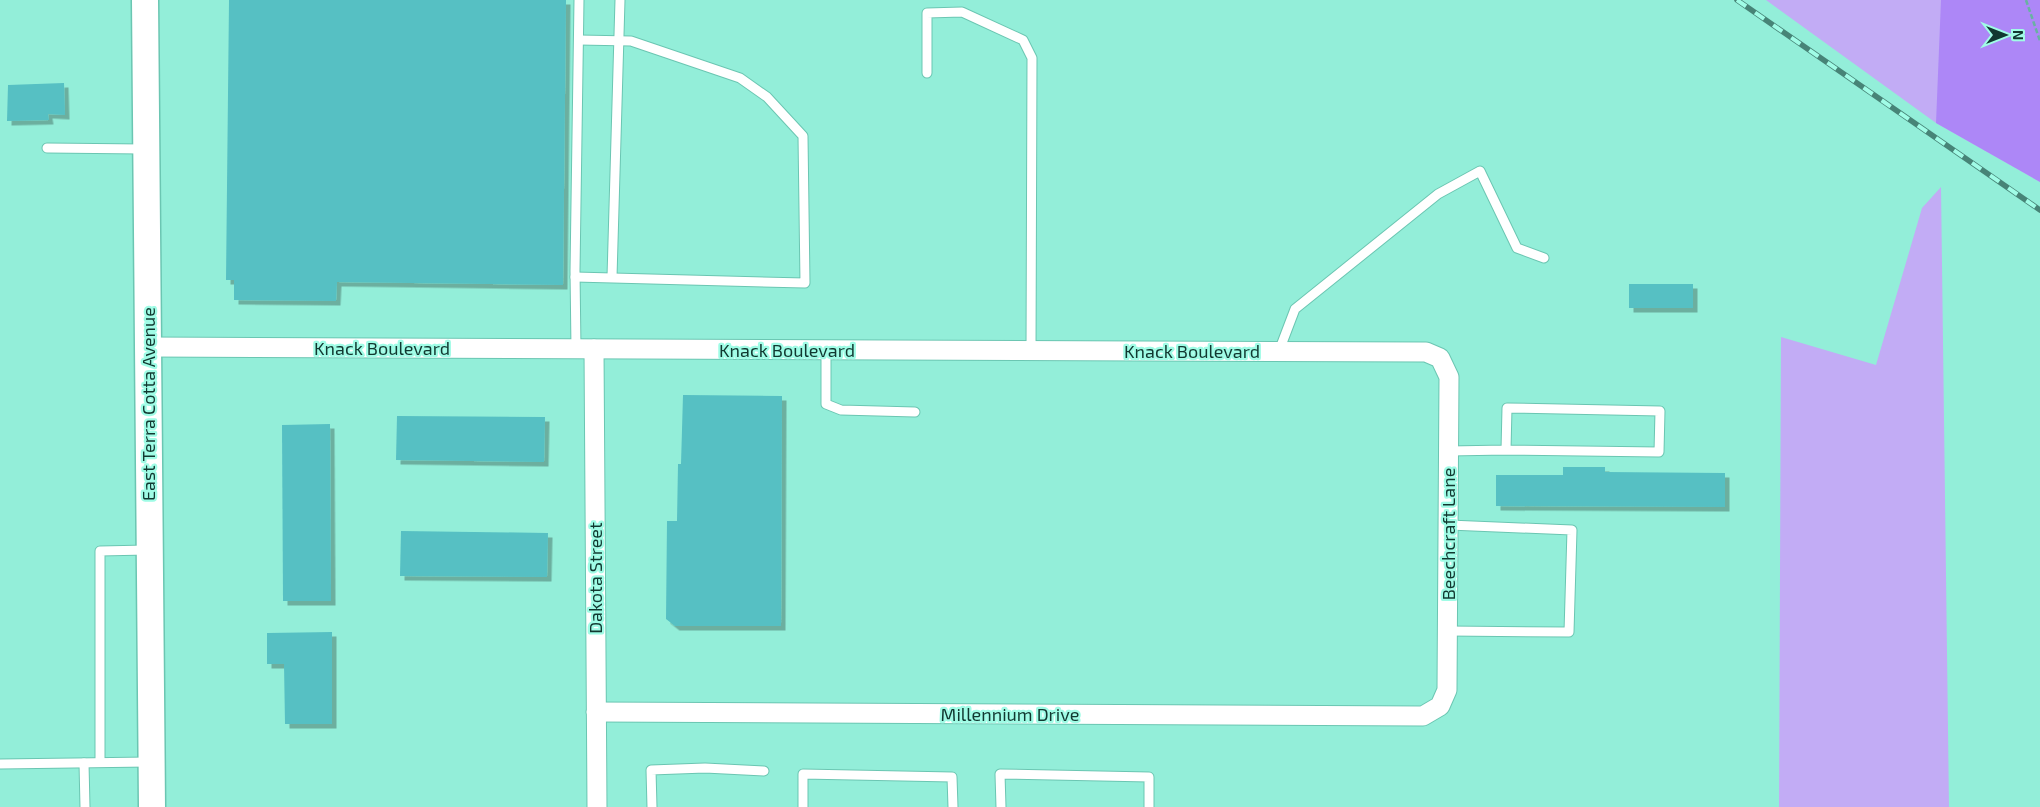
<svg xmlns="http://www.w3.org/2000/svg" width="2040" height="807" viewBox="0 0 2040 807" font-family="'Exo 2',sans-serif">
  <style>
    .green { fill: #c2acf5 }
    .forest { fill: #ad87f7 }
    .building { fill: #56c0c3; filter: url(#shadow) }
    .lines { fill: none; stroke-linecap: round; stroke-linejoin: round }
    .lane-casing { stroke: #6bc6b2; stroke-width: 11 }
    .street-casing { stroke: #6bc6b2; stroke-width: 21 }
    .secondary-casing { stroke: #6bc6b2; stroke-width: 29 }
    .path { stroke: #68b2a2; stroke-width: 2.5; stroke-dasharray: 5 2.5; stroke-linecap: butt }
    .lane { stroke: #fff; stroke-width: 9 }
    .street { stroke: #fff; stroke-width: 19 }
    .secondary { stroke: #fff; stroke-width: 26 }
    .rail-casing { stroke: #478477; stroke-width: 5.5 }
    .rail { stroke: #a0fce6; stroke-width: 4; stroke-dasharray: 11; stroke-linecap: butt }
    .labels { text-anchor: middle; dominant-baseline: central; stroke-width: 4.5; stroke-linejoin: round; paint-order: stroke }
    .street-label { font-size: 18px; fill: #113830; stroke: #a0fce6 }
  </style>
  <defs>
    <filter id="shadow"><feDropShadow dx="4.5" dy="4.5" stdDeviation="0" flood-color="#0004"/></filter>
  </defs>
  <rect width="100%" height="100%" fill="#93eed9"/>
  <g class="green">
    <polygon points="1766,0 2040,0 2040,182 1936,123"/>
    <polygon points="1941,187 1949,807 1779,807 1781,337 1876,365 1922,208"/>
  </g>
  <polygon class="forest" points="1941,0 2040,0 2040,182 1936,123"/>
  <g class="building">
    <polygon points="229,0 566,0 563,285 337,282 336,301 234,300 234,280 226,280"/>
    <polygon points="64,83 65,115 48,114 49,120 7,121 8,85"/>
    <rect x="1629" y="284" width="64" height="24"/>
    <polygon points="683,395 782,396 781,626 675,626 666,619 667,521 677,521 678,464 681,464"/>
    <polygon points="397,416 545,417 544,462 396,460"/>
    <polygon points="330,424 331,601 283,601 282,425"/>
    <polygon points="1563,467 1605,467 1605,472 1725,473 1725,507 1496,506 1496,475 1563,475"/>
    <polygon points="401,531 548,533 547,577 400,576"/>
    <polygon points="332,632 332,724 285,724 284,664 267,664 267,633"/>
  </g>
  <g class="lines">
    <defs>
      <g id="lane">
        <polyline points="927,73 927,13 962,12 1023,40 1032,58 1031,351"/>
        <polyline points="47,148 143,149"/>
        <polyline points="575,277 805,283 803,136 767,97 740,78 631,41 579,40"/>
        <polyline points="612,277 620,0"/>
        <polyline points="576,349 575,271 579,0"/>
        <polyline points="826,350 826,404 841,410 915,412"/>
        <polyline points="1279,351 1295,309 1438,194 1480,171 1517,248 1544,258"/>
        <polyline points="1449,451 1506,450 1507,408 1660,411 1659,452 1506,450"/>
        <polyline points="1448,631 1569,632 1572,530 1449,525"/>
        <polyline points="100,762 100,551 147,550"/>
        <polyline points="84,763 85,807"/>
        <polyline points="0,764 149,762"/>
        <polyline points="652,807 651,770 705,768 764,771"/>
        <polyline points="803,807 803,774 952,777 953,807"/>
        <polyline points="1001,807 1000,774 1149,777 1149,807"/>
      </g>
      <g id="street">
        <polyline points="148,347 1426,352 1440,358 1449,377 1447,690 1440,706 1423,716 596,712"/>
        <polyline points="594,349 597,807"/>
      </g>
      <polyline id="secondary" points="145,0 152,807"/>
    </defs>
    <use href="#lane" class="lane-casing"/>
    <use href="#street" class="street-casing"/>
    <use href="#secondary" class="secondary-casing"/>
    <polyline class="path" points="2026,0 2040,41"/>
    <use href="#lane" class="lane"/>
    <use href="#street" class="street"/>
    <use href="#secondary" class="secondary"/>
    <defs>
      <polyline id="rail" points="1737,0 2040,210"/>
    </defs>
    <use href="#rail" class="rail-casing"/>
    <use href="#rail" class="rail"/>
  </g>
  <g class="labels">
    <g class="street-label">
      <text x="382" y="348">Knack Boulevard</text>
      <text x="787" y="350">Knack Boulevard</text>
      <text x="1192" y="351">Knack Boulevard</text>
      <text transform="translate(148 404) rotate(-90)">East Terra Cotta Avenue</text>
      <text transform="translate(1448 534) rotate(-90)">Beechcraft Lane</text>
      <text transform="translate(595 578) rotate(-90)">Dakota Street</text>
      <text x="1010" y="714">Millennium Drive</text>
    </g>
  </g>
  <g transform="translate(2005 35) rotate(90)" stroke="#a0fce6" stroke-width="4" paint-order="stroke">
  <path d="M0-4L9 19L0 12L-9 19Z" fill="#113830"/>
  <text y="-8" font-size="14" font-weight="bold" text-anchor="middle" fill="#113830">N</text>
  </g>
</svg>
